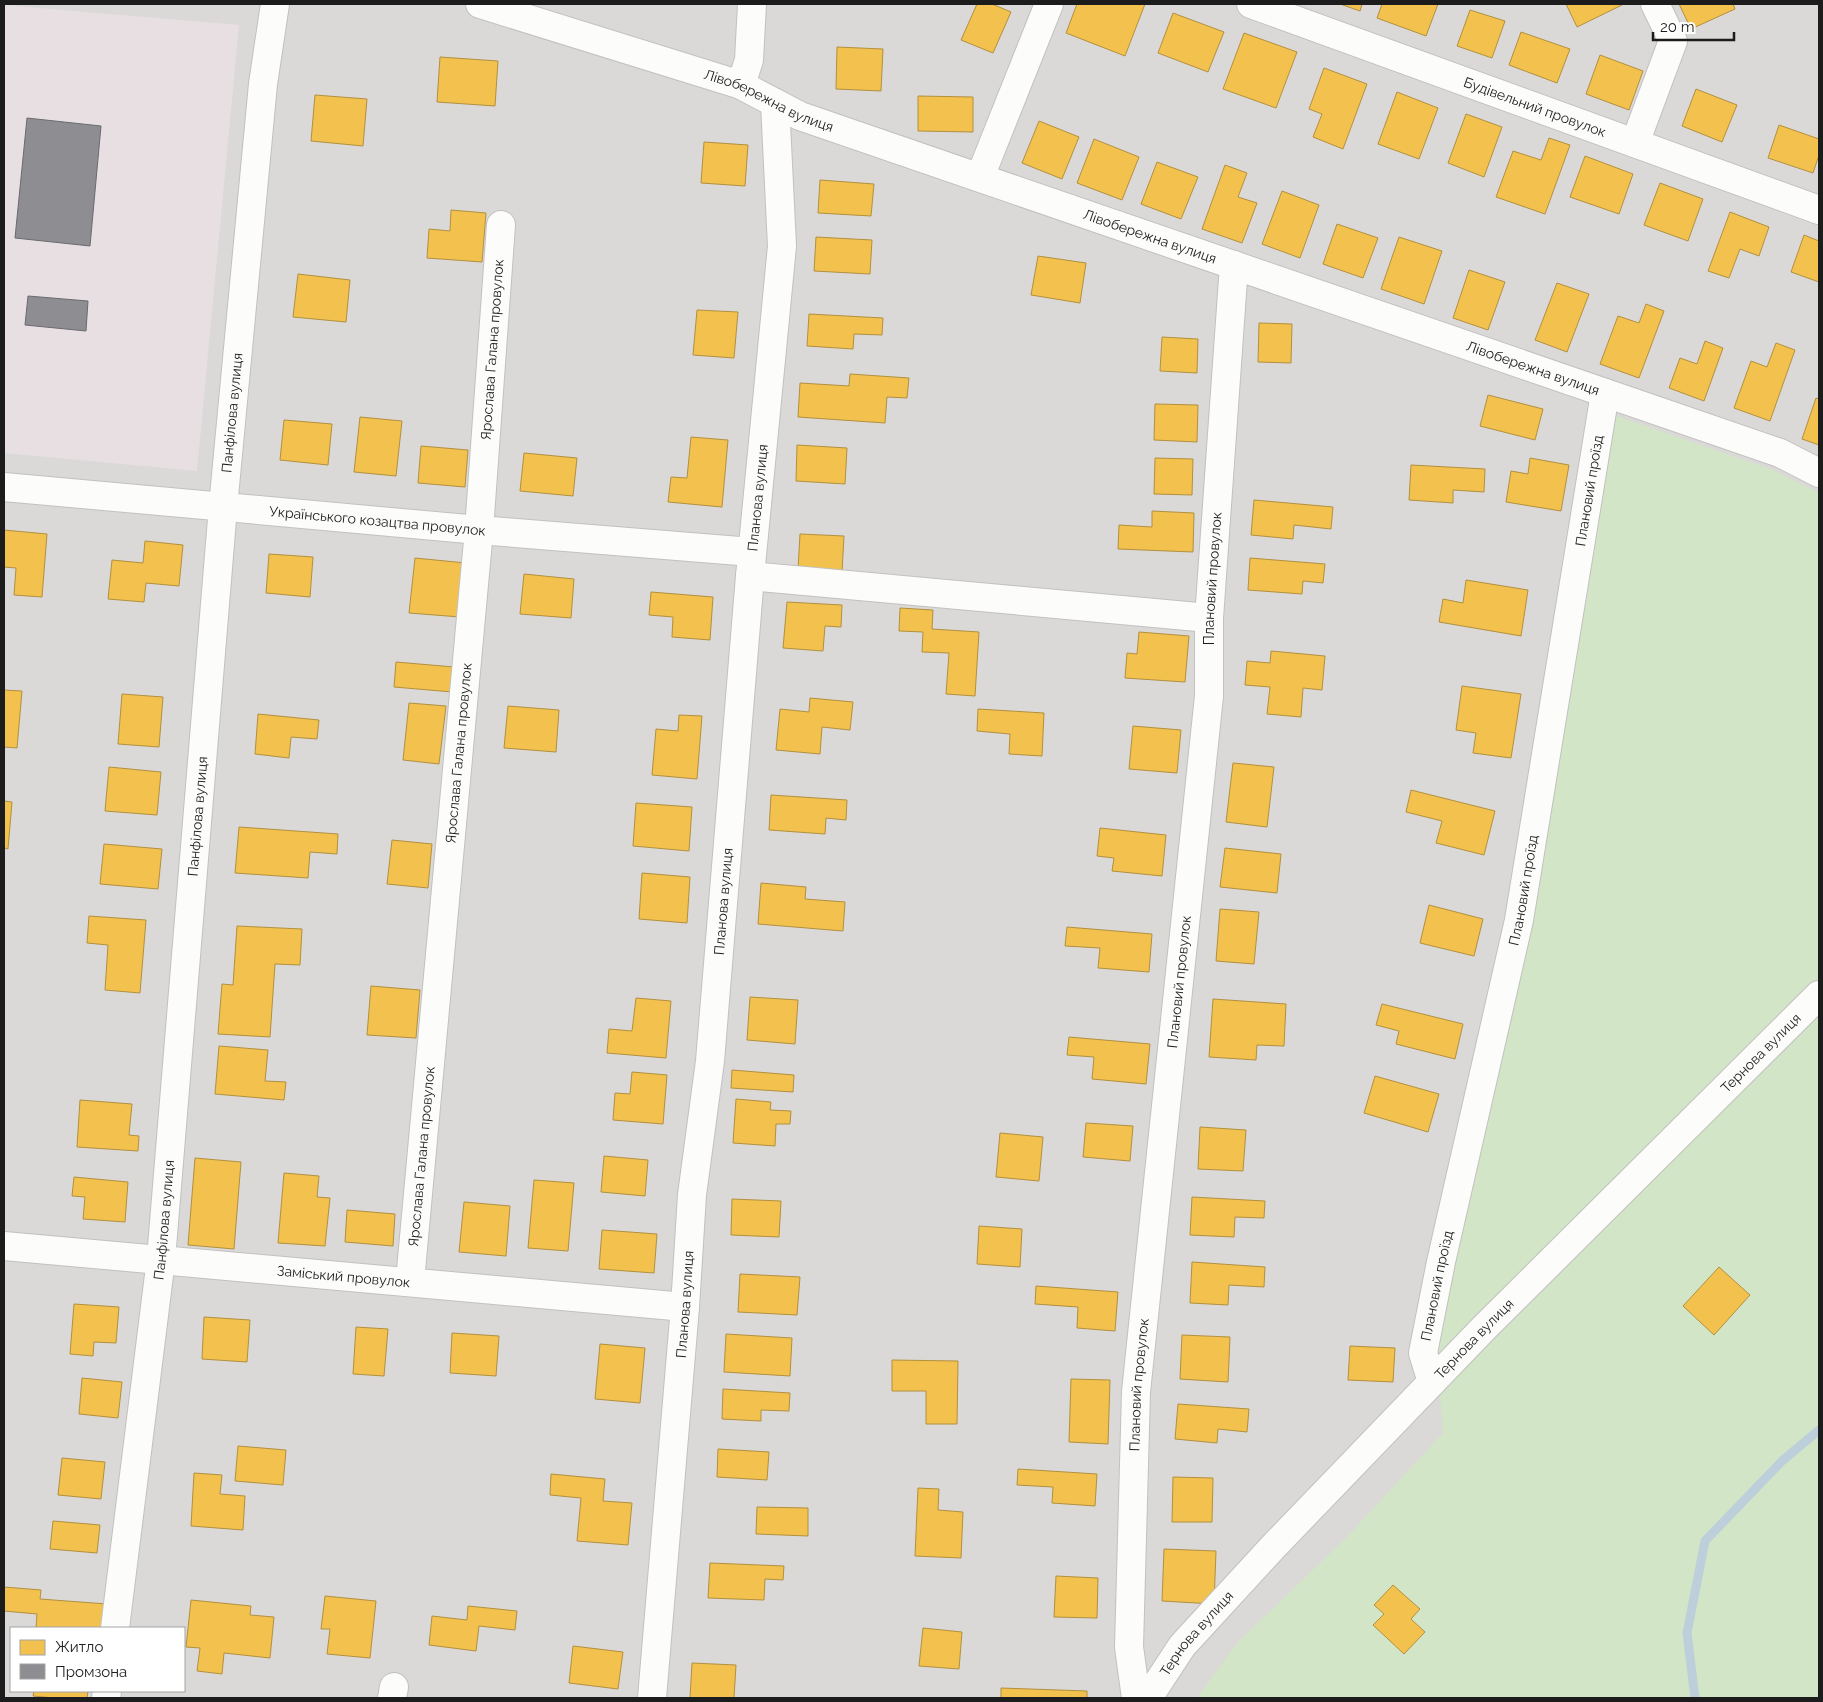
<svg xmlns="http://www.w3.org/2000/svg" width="1823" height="1702" viewBox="0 0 1823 1702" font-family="Raleway,sans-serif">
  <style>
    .residential { fill: #dad9d7; fill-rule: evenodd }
    .industrial { fill: #e8dfe2 }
    .grass { fill: #d2e5c7 }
    .homes { fill: #f2c14e; stroke: #b2903f }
    .industry { fill: #8d8d92; stroke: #6b6b6f }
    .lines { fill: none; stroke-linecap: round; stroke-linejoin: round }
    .stream { stroke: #bdcfda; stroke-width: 9 }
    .minor-casing { stroke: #c2c1bf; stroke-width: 30 }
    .minor { stroke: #fcfcfb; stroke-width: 28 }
    .labels { text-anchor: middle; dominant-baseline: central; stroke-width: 5; stroke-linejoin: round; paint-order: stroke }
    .street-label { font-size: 14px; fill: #1c1c1c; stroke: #fff }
  </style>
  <rect width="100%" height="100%" fill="#ebeae5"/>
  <path class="residential" d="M4,4h1815v1694h-1815zM11,1628h173v63h-173z"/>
  <polygon class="industrial" points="4,5 239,25 197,471 4,453"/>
  <polygon class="grass" points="1611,414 1773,470 1819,493 1819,1698 1197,1698 1237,1643 1345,1539 1443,1433 1437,1357 1451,1269"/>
  <g class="homes">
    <polygon points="977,4 992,4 1011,12 993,53 961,40"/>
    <polygon points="1077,4 1145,4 1125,56 1066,33"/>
    <polygon points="1340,4 1362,4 1360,11"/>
    <polygon points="1382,4 1438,4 1426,36 1377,18"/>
    <polygon points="1566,4 1622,4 1622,5 1577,27"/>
    <polygon points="1679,4 1733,4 1735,9 1691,29"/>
    <polygon points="1470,10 1505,21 1492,58 1457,46"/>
    <polygon points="1173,13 1224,32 1208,72 1158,53"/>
    <polygon points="1521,32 1570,49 1557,83 1509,65"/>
    <polygon points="1244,33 1297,52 1276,108 1223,89"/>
    <polygon points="837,47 883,49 881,91 836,89"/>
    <polygon points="1600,55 1643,71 1629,110 1586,94"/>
    <polygon points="440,57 498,61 495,106 437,102"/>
    <polygon points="1324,68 1367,84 1343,149 1313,137 1322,114 1309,109"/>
    <polygon points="1696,89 1737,105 1722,142 1682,126"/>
    <polygon points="1397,92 1438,108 1419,159 1378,144"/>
    <polygon points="315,95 367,99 363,146 311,141"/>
    <polygon points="918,96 973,97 973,132 918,131"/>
    <polygon points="1466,114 1502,127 1484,177 1448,163"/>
    <polygon points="1039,121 1079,137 1062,179 1022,163"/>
    <polygon points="1779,125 1819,139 1819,155 1813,173 1768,158"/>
    <polygon points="1549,138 1570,145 1545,214 1496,197 1513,151 1541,160"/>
    <polygon points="1094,139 1139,157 1122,200 1077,183"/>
    <polygon points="704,142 748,145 745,186 701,183"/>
    <polygon points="1585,156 1633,174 1619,214 1570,197"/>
    <polygon points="1157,162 1198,177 1181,219 1141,204"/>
    <polygon points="1225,165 1247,173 1238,197 1257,203 1242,243 1202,229"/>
    <polygon points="820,180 874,184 871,216 818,213"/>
    <polygon points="1660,183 1703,199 1688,241 1644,225"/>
    <polygon points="1282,191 1319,205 1300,258 1262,244"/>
    <polygon points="451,210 486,213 482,262 427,258 429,229 450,231"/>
    <polygon points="1730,212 1769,227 1759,256 1740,249 1729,278 1708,271"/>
    <polygon points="1337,224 1378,238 1363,278 1323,264"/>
    <polygon points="1804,235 1819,241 1819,282 1791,272"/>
    <polygon points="816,237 872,240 870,274 814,271"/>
    <polygon points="1399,237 1442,251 1424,304 1381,289"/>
    <polygon points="1038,256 1086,263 1080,303 1031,295"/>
    <polygon points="1469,270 1505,282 1488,330 1453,318"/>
    <polygon points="298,274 350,280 346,322 293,317"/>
    <polygon points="1557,283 1589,294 1567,352 1535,340"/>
    <polygon points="1646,304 1664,311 1639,378 1600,364 1618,316 1639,323"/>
    <polygon points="697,310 738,312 734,358 693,355"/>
    <polygon points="809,314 883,318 882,335 854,334 853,349 807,346"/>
    <polygon points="1259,323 1292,324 1291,363 1258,362"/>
    <polygon points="1162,337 1198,339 1197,373 1160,371"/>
    <polygon points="1705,341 1723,348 1704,401 1669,388 1680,358 1697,364"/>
    <polygon points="1776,343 1795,350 1770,421 1734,408 1751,361 1767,367"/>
    <polygon points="850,374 909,378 907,398 887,397 885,423 798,417 800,383 849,386"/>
    <polygon points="1488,395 1543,409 1535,440 1480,426"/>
    <polygon points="1816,398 1819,399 1819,445 1802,439"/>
    <polygon points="1155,404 1198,405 1197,442 1154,440"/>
    <polygon points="360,417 402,421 396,476 354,472"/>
    <polygon points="284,420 332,424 328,465 280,460"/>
    <polygon points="691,437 728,440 722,507 668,502 671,477 687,478"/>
    <polygon points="797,445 847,448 845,484 796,481"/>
    <polygon points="421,446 468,450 465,487 418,483"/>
    <polygon points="524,453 577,458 573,496 520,491"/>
    <polygon points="1155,458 1193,459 1192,495 1154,494"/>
    <polygon points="1530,458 1569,465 1561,511 1506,502 1511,471 1528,474"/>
    <polygon points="1411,465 1485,469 1484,492 1453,490 1453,503 1409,500"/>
    <polygon points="1254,500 1333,507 1331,529 1294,525 1293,539 1251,535"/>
    <polygon points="1152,511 1194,513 1193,552 1118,549 1119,525 1152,527"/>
    <polygon points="4,530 47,534 42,597 14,595 16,568 4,567"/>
    <polygon points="800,534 844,536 842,572 798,570"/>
    <polygon points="145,541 183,545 179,586 146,583 144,602 108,599 112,560 143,563"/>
    <polygon points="269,554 313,557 310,597 266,593"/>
    <polygon points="415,558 466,563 460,617 409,613"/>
    <polygon points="1250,558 1325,564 1323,583 1303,581 1302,594 1248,590"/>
    <polygon points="524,574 574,579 571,618 520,614"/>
    <polygon points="1466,580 1528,590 1521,636 1439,622 1443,599 1463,603"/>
    <polygon points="651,592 713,597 710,640 672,637 673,617 649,615"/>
    <polygon points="787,602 842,605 841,627 825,626 823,651 783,648"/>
    <polygon points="900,608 933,610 932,629 979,632 975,696 946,694 949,653 922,652 923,632 899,631"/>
    <polygon points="1139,632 1189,636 1185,682 1125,678 1127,653 1137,654"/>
    <polygon points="1271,651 1325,656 1322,690 1303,688 1301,717 1267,714 1270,687 1245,685 1247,661 1270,663"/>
    <polygon points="396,662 454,667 452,692 394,687"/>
    <polygon points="1462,686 1521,694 1511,758 1473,753 1476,733 1456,730"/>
    <polygon points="4,690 22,691 17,748 4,747"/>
    <polygon points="122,694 163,697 159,747 118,744"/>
    <polygon points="810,698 853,702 850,730 822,727 820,754 776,750 780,709 809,712"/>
    <polygon points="409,703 446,706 439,764 403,760"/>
    <polygon points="508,706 559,710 556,752 504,748"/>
    <polygon points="978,709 1044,713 1042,756 1009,754 1010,734 977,731"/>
    <polygon points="258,714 319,720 317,739 291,737 289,758 255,754"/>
    <polygon points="679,715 702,716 697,779 652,775 656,729 678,731"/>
    <polygon points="1133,726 1181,730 1177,773 1129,769"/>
    <polygon points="1233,763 1274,767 1267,827 1226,822"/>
    <polygon points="109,767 161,772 157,815 105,811"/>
    <polygon points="1411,790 1495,811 1484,855 1436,843 1442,821 1406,812"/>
    <polygon points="771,795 847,800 846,820 826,818 825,834 769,830"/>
    <polygon points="4,801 12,802 8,849 4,848"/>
    <polygon points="636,803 692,807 689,851 633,846"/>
    <polygon points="239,827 338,834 337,854 310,852 308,878 235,873"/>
    <polygon points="1100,828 1166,835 1162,876 1112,871 1114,858 1097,856"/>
    <polygon points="392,840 432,844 428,888 387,884"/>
    <polygon points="104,844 162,849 158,889 100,884"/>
    <polygon points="1225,848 1281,854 1277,893 1220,887"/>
    <polygon points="642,873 690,877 687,923 639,919"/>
    <polygon points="761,883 806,887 805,899 845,902 843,931 758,924"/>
    <polygon points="1429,905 1483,919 1474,956 1420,943"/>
    <polygon points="1220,909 1259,912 1254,964 1216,961"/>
    <polygon points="89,916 146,920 140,993 105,990 108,945 87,943"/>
    <polygon points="237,926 302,929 300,965 275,964 270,1037 218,1034 222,984 233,985"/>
    <polygon points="1067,927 1152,934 1149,972 1098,968 1100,948 1065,946"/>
    <polygon points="371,986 420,990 416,1038 367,1035"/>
    <polygon points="750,997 798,1000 795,1044 747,1040"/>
    <polygon points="636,998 671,1001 666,1058 607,1053 609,1029 632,1031"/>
    <polygon points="1213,999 1286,1004 1284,1046 1257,1045 1256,1060 1209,1057"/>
    <polygon points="1382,1004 1463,1024 1455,1059 1396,1044 1399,1031 1376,1025"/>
    <polygon points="1069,1037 1150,1044 1146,1084 1092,1079 1094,1057 1067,1055"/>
    <polygon points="219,1046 268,1050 265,1081 286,1082 284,1100 215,1094"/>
    <polygon points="732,1070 794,1075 793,1092 731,1088"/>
    <polygon points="632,1072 667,1075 663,1124 613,1120 615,1093 630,1094"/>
    <polygon points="1375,1076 1439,1094 1428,1132 1364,1113"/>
    <polygon points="736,1099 771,1102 770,1110 791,1111 790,1124 776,1124 775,1146 733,1143"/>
    <polygon points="80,1100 132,1104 129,1135 139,1136 138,1151 77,1147"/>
    <polygon points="1086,1123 1133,1126 1130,1161 1083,1157"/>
    <polygon points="1200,1127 1246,1130 1243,1171 1198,1169"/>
    <polygon points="1000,1133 1043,1137 1039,1181 996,1177"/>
    <polygon points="604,1156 648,1160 645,1196 601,1192"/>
    <polygon points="195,1158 241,1162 234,1249 188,1245"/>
    <polygon points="284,1173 319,1176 317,1197 330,1198 325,1246 278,1243"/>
    <polygon points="74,1177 128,1182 125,1222 83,1219 85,1197 72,1196"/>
    <polygon points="534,1180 574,1183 568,1251 528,1248"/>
    <polygon points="1192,1197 1265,1201 1264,1218 1235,1217 1234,1237 1190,1235"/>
    <polygon points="732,1199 781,1201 779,1237 731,1235"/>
    <polygon points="464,1202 510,1206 506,1256 459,1252"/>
    <polygon points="347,1210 395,1214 393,1246 345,1242"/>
    <polygon points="979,1226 1022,1229 1020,1267 977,1264"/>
    <polygon points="602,1230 657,1234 654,1273 599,1269"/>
    <polygon points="1192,1262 1265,1267 1264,1287 1229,1285 1228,1305 1190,1303"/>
    <polygon points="1719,1267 1750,1295 1714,1335 1683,1306"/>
    <polygon points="740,1274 800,1277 797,1315 738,1312"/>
    <polygon points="1036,1286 1118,1292 1115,1331 1077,1328 1078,1307 1035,1304"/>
    <polygon points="74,1304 119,1307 116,1343 94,1342 93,1356 70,1354"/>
    <polygon points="204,1317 250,1320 247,1362 202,1359"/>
    <polygon points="356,1327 388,1329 384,1376 353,1374"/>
    <polygon points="452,1333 499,1336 496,1376 450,1373"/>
    <polygon points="726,1334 792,1338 790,1376 724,1372"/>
    <polygon points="1182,1335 1230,1337 1228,1382 1180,1379"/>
    <polygon points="600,1344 645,1348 640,1403 595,1399"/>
    <polygon points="1350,1346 1395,1348 1393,1382 1348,1380"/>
    <polygon points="892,1360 958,1361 957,1424 926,1424 926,1391 892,1391"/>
    <polygon points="82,1378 122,1382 118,1418 79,1414"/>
    <polygon points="1071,1379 1110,1380 1108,1444 1069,1442"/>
    <polygon points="723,1389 790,1393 789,1411 761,1410 761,1421 722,1419"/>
    <polygon points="1178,1404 1249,1409 1247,1432 1218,1429 1217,1443 1175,1439"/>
    <polygon points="238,1446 286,1450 283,1485 235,1481"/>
    <polygon points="718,1449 769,1452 767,1480 717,1477"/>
    <polygon points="62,1458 105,1462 101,1499 58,1495"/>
    <polygon points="1018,1469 1097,1474 1095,1506 1052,1503 1053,1487 1017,1485"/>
    <polygon points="194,1473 222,1475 220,1494 245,1496 243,1530 191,1526"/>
    <polygon points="551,1474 605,1479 603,1501 632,1503 628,1545 577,1541 581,1498 550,1495"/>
    <polygon points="1173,1477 1213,1478 1212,1522 1172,1522"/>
    <polygon points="918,1488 939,1489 938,1510 963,1512 961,1558 915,1556"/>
    <polygon points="757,1507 808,1508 808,1536 756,1534"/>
    <polygon points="53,1521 100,1525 97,1553 50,1549"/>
    <polygon points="1164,1549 1216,1551 1214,1604 1162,1601"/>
    <polygon points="710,1563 784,1566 783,1580 765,1579 764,1600 708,1598"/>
    <polygon points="1056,1576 1098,1578 1097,1618 1054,1617"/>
    <polygon points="1393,1585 1420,1609 1411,1619 1425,1632 1404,1654 1373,1625 1384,1614 1374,1605"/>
    <polygon points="4,1587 41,1590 40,1599 107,1604 105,1628 36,1628 37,1614 4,1611"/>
    <polygon points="325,1596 376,1601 370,1658 327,1654 330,1629 321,1629"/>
    <polygon points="191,1600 251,1606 250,1615 274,1617 270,1658 224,1653 222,1674 197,1671 200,1648 186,1647"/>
    <polygon points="468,1606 517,1611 515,1630 479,1626 476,1651 429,1645 432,1616 467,1620"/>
    <polygon points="923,1628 962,1632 959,1669 919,1666"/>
    <polygon points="573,1646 623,1652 618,1689 569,1683"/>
    <polygon points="692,1663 736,1665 734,1698 690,1698"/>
    <polygon points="1001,1688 1087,1691 1087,1698 1001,1698"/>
    <polygon points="34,1691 88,1691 87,1698 54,1698 33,1696"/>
  </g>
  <g class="industry">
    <polygon points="27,118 101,126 90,246 15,238"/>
    <polygon points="28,296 88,301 86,331 25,325"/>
  </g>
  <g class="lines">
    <polyline class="stream" points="1695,1698 1687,1633 1705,1541 1782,1461 1819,1430"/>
    <defs>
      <g id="minor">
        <path id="s1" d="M480,4l261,81 59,31 980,337 39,20"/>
        <path id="s2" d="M1251,4l568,206"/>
        <polyline points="741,85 749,60 752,4"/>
        <polyline points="1635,143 1673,41 1655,4"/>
        <polyline points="980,177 1049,4"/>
        <path id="s3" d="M4,487l475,43 273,22"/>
        <polyline points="750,576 1209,618"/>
        <path id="s4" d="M4,1246l681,61"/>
        <path id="s5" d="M410,1281l69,-751 22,-305"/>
        <path id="s6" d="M1432,1382l-9,-29 18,-91 78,-342 86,-527"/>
        <path id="s7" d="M115,1628l46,-369 62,-752 40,-423 12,-80"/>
        <polyline points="106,1698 107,1691"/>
        <polyline points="392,1698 394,1687"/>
        <path id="s8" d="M652,1698l33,-391 7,-112 18,-134 40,-485 32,-330 -7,-143"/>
        <path id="s9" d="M1136,1698l-7,-51 7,-255 73,-696v-78l25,-353"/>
        <path id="s10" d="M1148,1698l34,-52 91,-99 210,-218 336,-334"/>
      </g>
    </defs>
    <use href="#minor" class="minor-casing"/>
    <use href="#minor" class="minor"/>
  </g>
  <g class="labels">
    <g class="street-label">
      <text stroke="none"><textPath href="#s1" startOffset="305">Лівобережна вулиця</textPath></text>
      <text stroke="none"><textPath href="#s2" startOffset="302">Будівельний провулок</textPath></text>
      <text stroke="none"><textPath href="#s1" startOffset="710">Лівобережна вулиця</textPath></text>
      <text stroke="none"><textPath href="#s5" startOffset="935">Ярослава Галана провулок</textPath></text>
      <text stroke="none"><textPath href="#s1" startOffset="1115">Лівобережна вулиця</textPath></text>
      <text stroke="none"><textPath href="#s7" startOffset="1221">Панфілова вулиця</textPath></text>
      <text stroke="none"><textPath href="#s6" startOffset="909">Плановий проїзд</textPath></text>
      <text stroke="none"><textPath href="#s8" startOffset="1205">Планова вулиця</textPath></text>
      <text stroke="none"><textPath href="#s3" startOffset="375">Українського козацтва провулок</textPath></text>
      <text stroke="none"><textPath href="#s9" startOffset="1124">Плановий провулок</textPath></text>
      <text stroke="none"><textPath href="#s5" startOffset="530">Ярослава Галана провулок</textPath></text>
      <text stroke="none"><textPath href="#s7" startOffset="816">Панфілова вулиця</textPath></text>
      <text stroke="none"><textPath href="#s6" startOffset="504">Плановий проїзд</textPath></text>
      <text stroke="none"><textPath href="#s8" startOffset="800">Планова вулиця</textPath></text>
      <text stroke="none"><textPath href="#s9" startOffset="719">Плановий провулок</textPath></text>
      <text stroke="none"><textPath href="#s10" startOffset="891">Тернова вулиця</textPath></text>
      <text stroke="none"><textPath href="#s5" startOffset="125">Ярослава Галана провулок</textPath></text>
      <text stroke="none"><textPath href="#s7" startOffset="411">Панфілова вулиця</textPath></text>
      <text stroke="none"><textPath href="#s4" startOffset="341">Заміський провулок</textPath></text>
      <text stroke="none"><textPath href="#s6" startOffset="99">Плановий проїзд</textPath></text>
      <text stroke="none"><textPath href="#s8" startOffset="395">Планова вулиця</textPath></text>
      <text stroke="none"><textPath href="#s10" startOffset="486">Тернова вулиця</textPath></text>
      <text stroke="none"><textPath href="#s9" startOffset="314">Плановий провулок</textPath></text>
      <text stroke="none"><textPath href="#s10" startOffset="81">Тернова вулиця</textPath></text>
    </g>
  </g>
  <rect width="1823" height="1702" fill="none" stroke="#1c1c1c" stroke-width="10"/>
  <rect x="10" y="1627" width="175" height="65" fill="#ffffff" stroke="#a4a4a4"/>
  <rect x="20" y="1640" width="25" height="15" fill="#f2c14e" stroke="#a4a4a4"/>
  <text x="55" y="1652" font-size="15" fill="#1c1c1c">Житло</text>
  <rect x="20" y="1664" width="25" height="15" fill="#8d8d92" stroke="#a4a4a4"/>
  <text x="55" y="1677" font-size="15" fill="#1c1c1c">Промзона</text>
  <path d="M1653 32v8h81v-8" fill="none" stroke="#1c1c1c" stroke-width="2.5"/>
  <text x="1660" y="32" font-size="15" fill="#1c1c1c" stroke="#ffffff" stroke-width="4" paint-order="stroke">20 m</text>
</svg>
